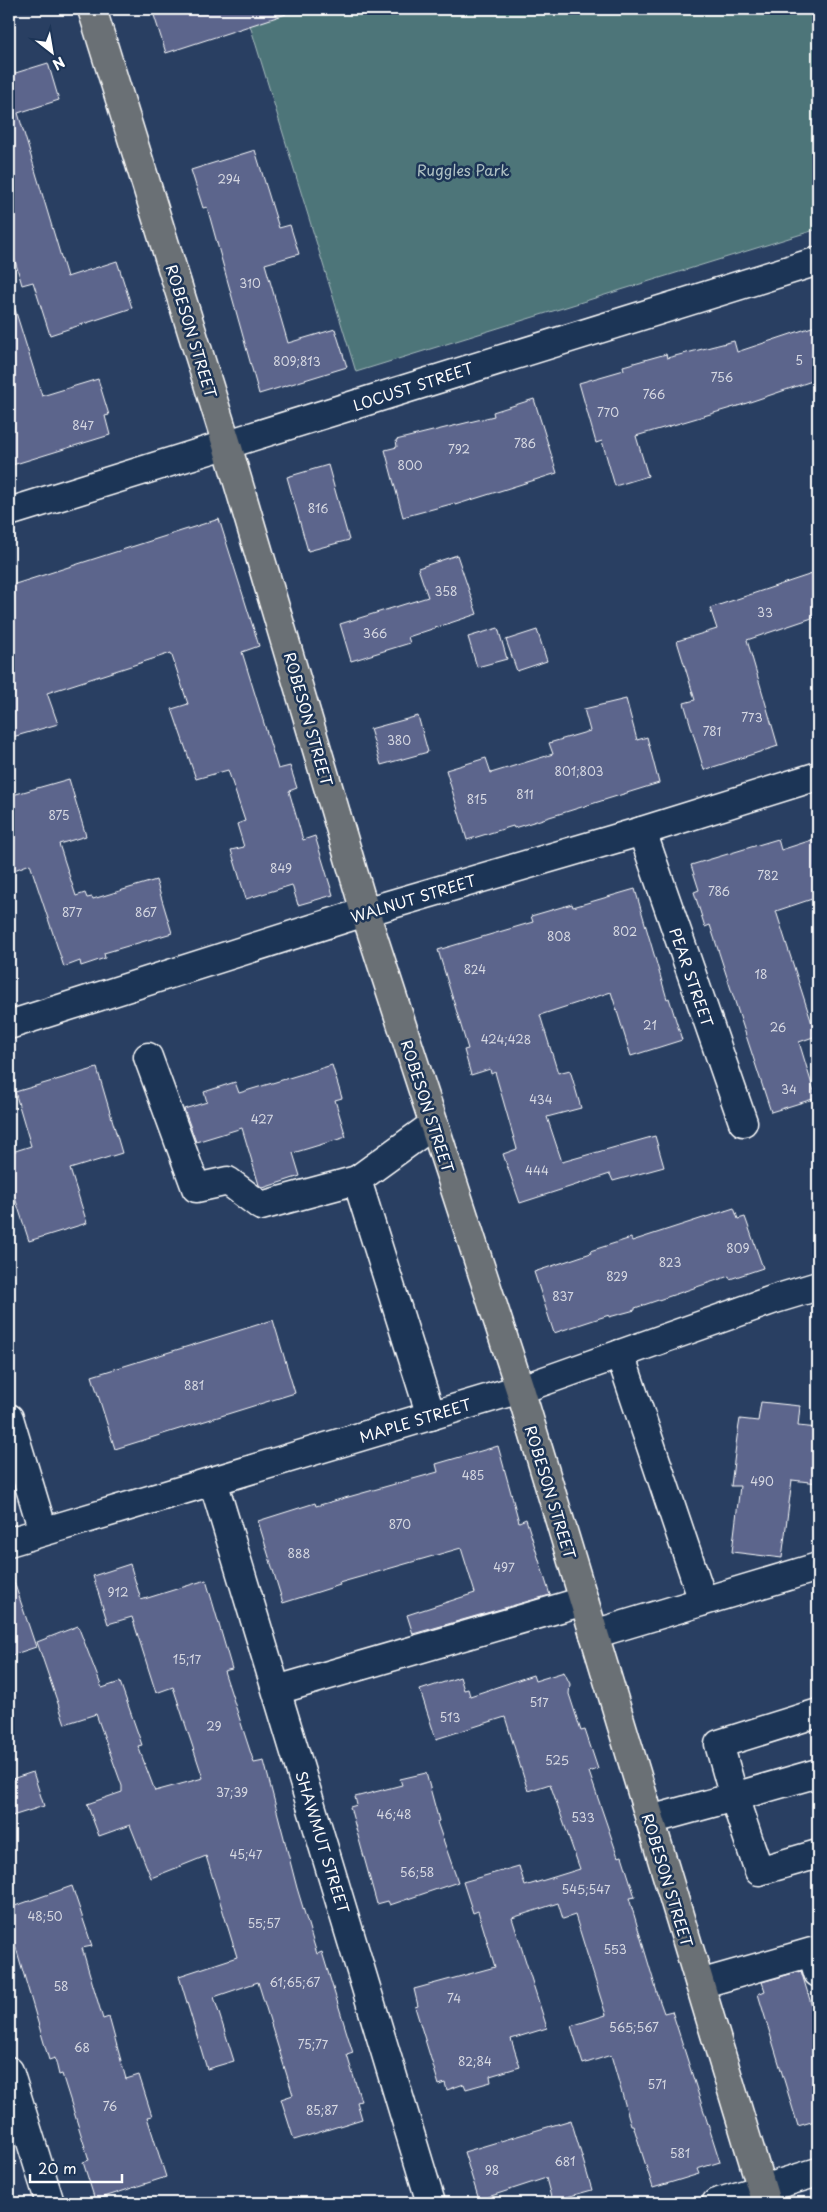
<svg xmlns="http://www.w3.org/2000/svg" width="827" height="2212" viewBox="0 0 827 2212" font-family="'Playpen Sans',sans-serif">
  <style>
    .green { fill: #4d7579; stroke: #a6babc }
    .building { fill: #5b658c; stroke: #fff }
    .lines { fill: none; stroke-linecap: round; stroke-linejoin: round }
    .minor-casing { stroke: #fff; stroke-width: 31 }
    .major-casing { stroke: #fff; stroke-width: 31 }
    .minor { stroke: #1d3557; stroke-width: 28 }
    .major { stroke: #6a7074; stroke-width: 28 }
    .labels { text-anchor: middle; dominant-baseline: central; stroke-width: 5; stroke-linejoin: round; paint-order: stroke }
    .number-label { font-size: 12px; fill: #d6d8e2 }
    .park-label { font-size: 15px; fill: #afc1c3; stroke: #1d3557 }
    .street-label { font-size: 15px; fill: #fff; stroke: #1d3557 }
  </style>
  <rect width="100%" height="100%" fill="#293f62"/>
  <filter id="ink" filterUnits="userSpaceOnUse"><feTurbulence type="fractalNoise" baseFrequency=".02" numOctaves="2"/><feDisplacementMap in="SourceGraphic" scale="10" xChannelSelector="R" yChannelSelector="G"/><feConvolveMatrix kernelMatrix="1 2 1 2 8 2 1 2 1" color-interpolation-filters="sRGB"/></filter>
  <g filter="url(#ink)">
    <polygon class="green" points="245,9 818,9 818,229 356,372"/>
    <g class="building">
      <polygon points="152,9 286,9 286,14 166,53"/>
      <polygon points="48,63 59,100 18,113 67,277 117,261 132,308 50,335 33,282 22,285 9,240 9,75"/>
      <polygon points="255,150 279,228 290,225 299,254 265,264 288,343 335,329 347,367 259,394 207,207 203,208 191,170"/>
      <polygon points="14,306 42,396 98,379 109,415 105,416 110,435 9,466 9,307"/>
      <polygon points="818,325 818,379 741,405 636,436 648,476 615,486 602,441 596,443 579,383 624,370 623,366 666,354 667,358 734,341 737,352"/>
      <polygon points="534,399 557,473 455,505 455,503 403,517 385,450 397,447 396,440 494,416 493,412"/>
      <polygon points="328,465 349,540 308,551 287,477"/>
      <polygon points="219,519 259,646 242,652 278,769 290,766 297,788 289,791 303,840 315,836 333,895 298,905 292,885 246,899 231,850 244,847 237,824 245,821 228,770 196,779 172,709 188,704 171,653 47,693 58,724 9,738 9,586"/>
      <polygon points="457,555 477,614 408,637 410,643 351,661 340,624 428,597 418,568"/>
      <polygon points="818,572 818,616 747,640 778,746 704,770 684,703 695,700 677,641 717,629 710,608"/>
      <polygon points="498,628 507,659 477,667 468,637"/>
      <polygon points="537,630 547,661 517,671 506,640"/>
      <polygon points="626,699 637,740 647,737 659,783 514,828 513,826 467,840 446,770 486,758 491,773 553,754 549,743 590,731 584,709"/>
      <polygon points="418,716 428,752 381,765 370,729"/>
      <polygon points="69,779 86,836 59,844 76,896 85,893 87,898 92,897 93,899 156,880 172,933 104,953 105,958 81,966 80,961 64,967 30,864 9,872 9,796"/>
      <polygon points="818,838 818,897 776,911 816,1036 799,1042 816,1098 771,1112 710,925 705,927 694,892 699,890 691,865 778,839 781,850"/>
      <polygon points="635,889 667,999 669,998 682,1040 631,1056 611,992 540,1015 558,1073 570,1070 581,1108 547,1117 562,1162 655,1136 664,1167 613,1181 610,1174 520,1203 503,1154 517,1149 495,1072 491,1074 490,1069 471,1075 464,1050 468,1049 438,950 533,922 531,916 572,904 573,907"/>
      <polygon points="332,1065 342,1098 335,1100 346,1137 293,1153 300,1176 263,1188 259,1185 242,1128 196,1142 184,1109 207,1102 204,1092 235,1082 239,1093"/>
      <polygon points="97,1068 122,1153 70,1169 87,1223 29,1241 9,1179 9,1153 31,1146 15,1092"/>
      <polygon points="734,1208 738,1219 745,1217 763,1268 730,1279 729,1276 635,1308 635,1310 609,1317 609,1315 554,1333 534,1272 591,1253 590,1251 631,1238 632,1241"/>
      <polygon points="273,1320 295,1393 115,1449 92,1376"/>
      <polygon points="761,1402 800,1406 798,1426 818,1428 818,1483 792,1480 782,1558 732,1552 740,1486 731,1486 737,1437 740,1419 758,1421"/>
      <polygon points="498,1446 519,1522 526,1519 550,1595 413,1634 407,1615 475,1593 461,1548 339,1583 340,1585 283,1603 258,1521 315,1503 316,1506 438,1472 436,1464"/>
      <polygon points="130,1564 141,1600 206,1580 232,1669 224,1671 254,1763 264,1761 297,1888 317,1954 322,1952 353,2053 347,2055 361,2101 357,2102 362,2119 294,2140 281,2099 293,2095 258,1982 214,1997 234,2061 207,2069 179,1976 237,1957 206,1856 151,1878 130,1825 99,1836 87,1804 122,1792 122,1786 96,1714 65,1724 37,1642 78,1626 102,1688 120,1682 142,1745 138,1746 155,1791 203,1778 173,1687 156,1693 132,1617 108,1624 93,1576"/>
      <polygon points="13,1579 36,1647 9,1656 9,1580"/>
      <polygon points="564,1672 570,1684 569,1694 581,1731 585,1730 598,1769 589,1772 618,1857 622,1856 635,1897 629,1898 659,1999 664,2013 672,2011 720,2162 697,2169 699,2174 653,2188 633,2125 631,2125 611,2055 583,2064 571,2026 606,2015 575,1915 563,1919 558,1903 512,1918 547,2028 511,2039 520,2067 490,2076 491,2082 466,2089 464,2084 447,2090 445,2083 439,2085 415,2007 418,2006 414,1989 495,1967 478,1911 473,1913 463,1882 519,1866 525,1886 580,1869 550,1784 528,1791 505,1717 436,1739 420,1690 460,1677 464,1690 468,1689 470,1696 533,1675 535,1681"/>
      <polygon points="33,1772 44,1806 9,1817 9,1780"/>
      <polygon points="426,1773 439,1821 437,1822 458,1882 390,1905 388,1901 377,1904 350,1807 357,1805 355,1797 402,1785 400,1779"/>
      <polygon points="72,1886 92,1946 82,1948 103,2019 109,2017 126,2079 139,2075 152,2116 147,2117 166,2177 95,2200 83,2162 89,2160 62,2074 59,2075 55,2058 49,2060 9,1924 9,1908"/>
      <polygon points="801,1971 818,2026 818,2120 798,2126 758,1994 765,1991 762,1982"/>
      <polygon points="571,2120 592,2190 552,2201 546,2178 479,2200 464,2152"/>
    </g>
    <g class="lines">
      <defs>
        <g id="minor">
          <polyline points="9,512 818,261"/>
          <polyline points="642,831 743,1122"/>
          <polyline points="9,1025 365,912 642,831 818,776"/>
          <polyline points="148,1057 196,1188 228,1181 261,1206 357,1180"/>
          <polyline points="620,1354 703,1601"/>
          <polyline points="431,1416 357,1180 434,1124"/>
          <polyline points="9,1418 43,1531"/>
          <polyline points="213,1481 431,2203"/>
          <polyline points="9,1542 530,1386 775,1299 818,1286"/>
          <polyline points="594,1634 818,1567"/>
          <polyline points="277,1690 584,1601"/>
          <polyline points="818,1713 719,1744 734,1797 818,1773"/>
          <polyline points="650,1820 734,1797 759,1871 818,1854"/>
          <polyline points="700,1984 812,1952 818,1973"/>
          <polyline points="9,2071 50,2203"/>
          <polyline points="716,2203 818,2172"/>
        </g>
        <polyline id="major" points="92,9 227,445 365,912 520,1389 766,2203"/>
      </defs>
      <use href="#minor" class="minor-casing"/>
      <use href="#major" class="major-casing"/>
      <use href="#minor" class="minor"/>
      <use href="#major" class="major"/>
    </g>
  </g>
  <g class="labels">
    <g class="number-label">
      <text x="229" y="179">294</text>
      <text x="250" y="283">310</text>
      <text x="799" y="360">5</text>
      <text x="297" y="361">809;813</text>
      <text x="722" y="377">756</text>
      <text x="654" y="394">766</text>
      <text x="608" y="412">770</text>
      <text x="83" y="425">847</text>
      <text x="525" y="443">786</text>
      <text x="459" y="449">792</text>
      <text x="410" y="465">800</text>
      <text x="318" y="508">816</text>
      <text x="446" y="591">358</text>
      <text x="765" y="612">33</text>
      <text x="375" y="633">366</text>
      <text x="752" y="717">773</text>
      <text x="712" y="731">781</text>
      <text x="399" y="740">380</text>
      <text x="579" y="771">801;803</text>
      <text x="525" y="794">811</text>
      <text x="477" y="799">815</text>
      <text x="59" y="815">875</text>
      <text x="281" y="868">849</text>
      <text x="768" y="875">782</text>
      <text x="719" y="891">786</text>
      <text x="72" y="912">877</text>
      <text x="146" y="912">867</text>
      <text x="625" y="931">802</text>
      <text x="559" y="936">808</text>
      <text x="475" y="969">824</text>
      <text x="761" y="974">18</text>
      <text x="650" y="1025">21</text>
      <text x="778" y="1027">26</text>
      <text x="506" y="1039">424;428</text>
      <text x="789" y="1089">34</text>
      <text x="541" y="1099">434</text>
      <text x="262" y="1119">427</text>
      <text x="537" y="1170">444</text>
      <text x="738" y="1248">809</text>
      <text x="670" y="1262">823</text>
      <text x="617" y="1276">829</text>
      <text x="563" y="1296">837</text>
      <text x="194" y="1385">881</text>
      <text x="473" y="1475">485</text>
      <text x="762" y="1481">490</text>
      <text x="400" y="1524">870</text>
      <text x="299" y="1553">888</text>
      <text x="504" y="1567">497</text>
      <text x="118" y="1592">912</text>
      <text x="187" y="1659">15;17</text>
      <text x="539" y="1702">517</text>
      <text x="450" y="1717">513</text>
      <text x="214" y="1726">29</text>
      <text x="557" y="1760">525</text>
      <text x="232" y="1792">37;39</text>
      <text x="394" y="1814">46;48</text>
      <text x="583" y="1817">533</text>
      <text x="246" y="1854">45;47</text>
      <text x="417" y="1872">56;58</text>
      <text x="586" y="1889">545;547</text>
      <text x="45" y="1916">48;50</text>
      <text x="264" y="1923">55;57</text>
      <text x="615" y="1949">553</text>
      <text x="295" y="1982">61;65;67</text>
      <text x="61" y="1986">58</text>
      <text x="454" y="1998">74</text>
      <text x="634" y="2027">565;567</text>
      <text x="313" y="2044">75;77</text>
      <text x="82" y="2047">68</text>
      <text x="475" y="2061">82;84</text>
      <text x="657" y="2084">571</text>
      <text x="110" y="2106">76</text>
      <text x="322" y="2110">85;87</text>
      <text x="680" y="2153">581</text>
      <text x="565" y="2161">681</text>
      <text x="492" y="2170">98</text>
    </g>
    <g class="park-label">
      <text x="463" y="169">Ruggles Park</text>
    </g>
    <g class="street-label">
      <text transform="translate(192 331) rotate(73)">ROBESON STREET</text>
      <text transform="translate(413 386) rotate(-18)">LOCUST STREET</text>
      <text transform="translate(309 719) rotate(74)">ROBESON STREET</text>
      <text transform="translate(413 898) rotate(-17)">WALNUT STREET</text>
      <text transform="translate(692 977) rotate(71)">PEAR STREET</text>
      <text transform="translate(428 1106) rotate(72)">ROBESON STREET</text>
      <text transform="translate(415 1420) rotate(-17)">MAPLE STREET</text>
      <text transform="translate(551 1492) rotate(73)">ROBESON STREET</text>
      <text transform="translate(323 1842) rotate(73)">SHAWMUT STREET</text>
      <text transform="translate(668 1880) rotate(73)">ROBESON STREET</text>
    </g>
  </g>
  <rect width="827" height="2212" fill="none" stroke="#1d3557" stroke-width="30"/>
  <rect x="15" y="15" width="797" height="2182" fill="none" stroke="#fff" stroke-width="2" filter="url(#ink)"/>
  <g transform="translate(52 52) rotate(149)" stroke="#1d3557" stroke-width="4" paint-order="stroke">
  <path d="M0-4L9 19L0 12L-9 19Z" fill="#ffffff"/>
  <text y="-8" font-size="14" font-weight="bold" text-anchor="middle" fill="#ffffff">N</text>
  </g>
  <path d="M30 2174v8h92v-8" fill="none" stroke="#ffffff" stroke-width="2.5"/>
  <text x="38" y="2174" font-size="15" fill="#ffffff" stroke="#1d3557" stroke-width="4" paint-order="stroke">20 m</text>
</svg>
